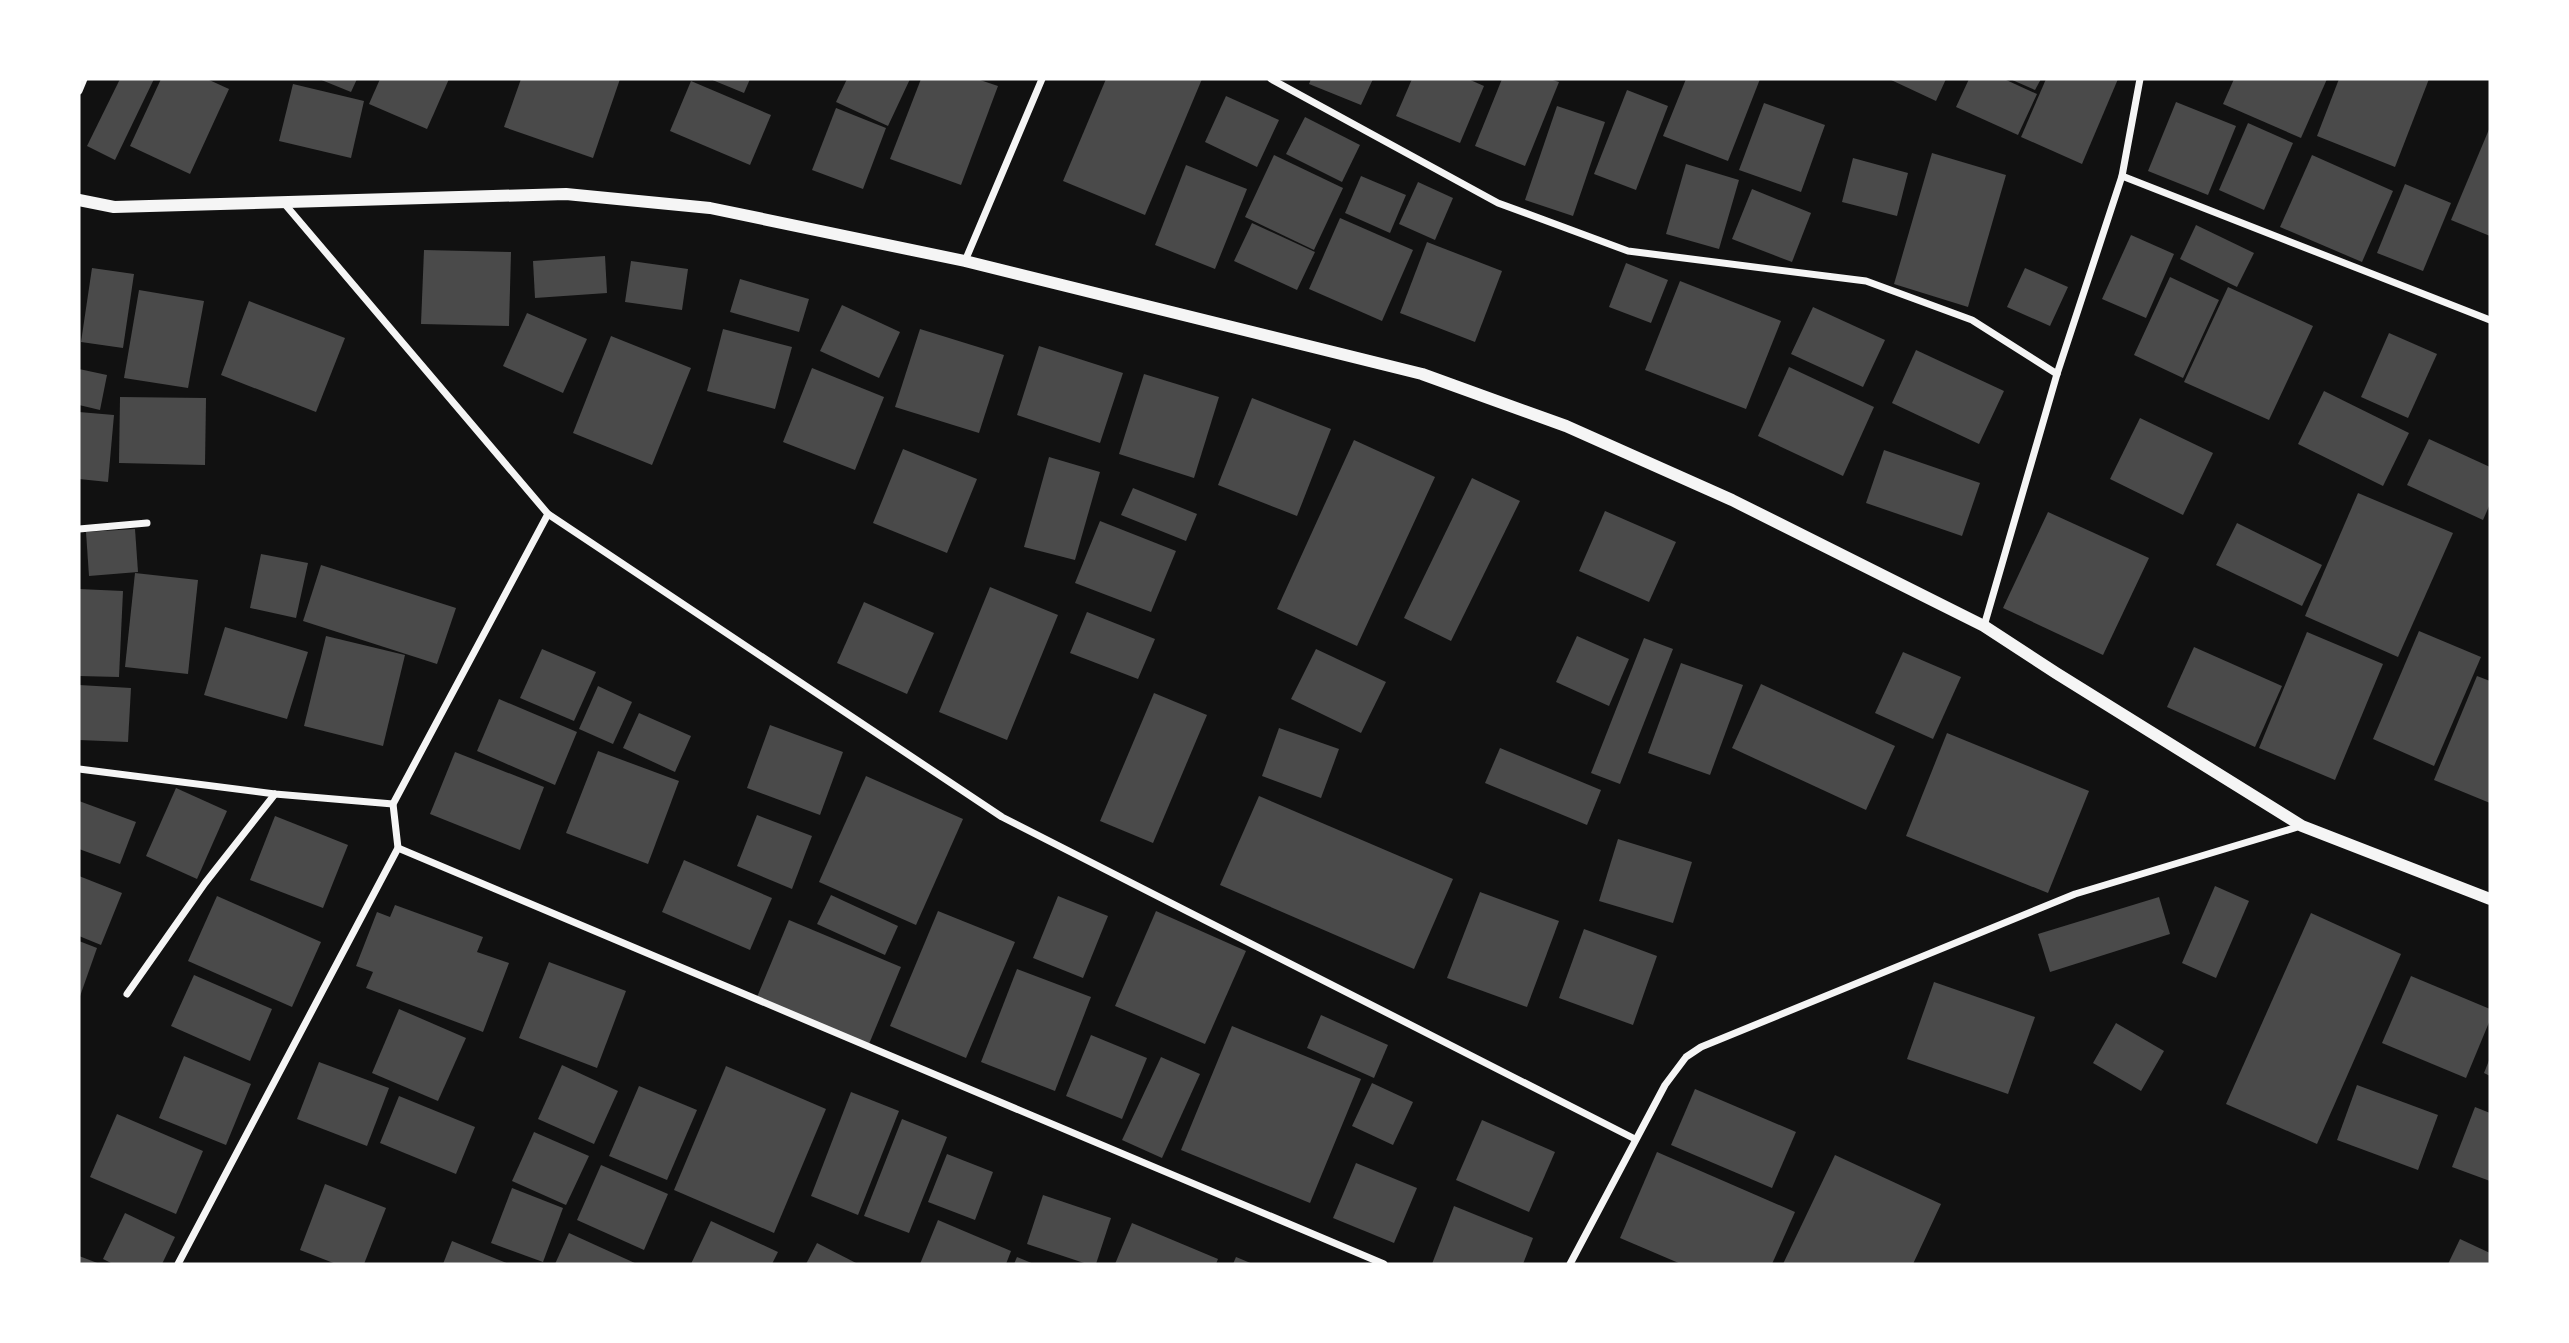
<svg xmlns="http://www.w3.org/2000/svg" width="2569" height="1343" viewBox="0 0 2569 1343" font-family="'Noto Sans',sans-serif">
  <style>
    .building { fill: #4a4a4a }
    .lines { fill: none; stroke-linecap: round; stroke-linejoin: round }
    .minor { stroke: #f5f5f5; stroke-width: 7 }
    .tertiary { stroke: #f5f5f5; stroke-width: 12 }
  </style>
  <rect width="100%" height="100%" fill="#111"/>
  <g class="building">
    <polygon points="120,79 154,79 115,160 87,146"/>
    <polygon points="161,79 207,79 229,89 190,174 130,146"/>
    <polygon points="319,79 357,79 351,92"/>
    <polygon points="380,79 449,79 427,129 369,104"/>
    <polygon points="521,79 620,79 593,158 504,127"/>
    <polygon points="710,79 750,79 744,93"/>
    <polygon points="847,79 910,79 888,126 836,102"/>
    <polygon points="921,79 977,79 998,86 961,185 890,159"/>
    <polygon points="1106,79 1202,79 1145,215 1063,181"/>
    <polygon points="1311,79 1373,79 1361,105 1309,84"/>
    <polygon points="1412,79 1468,79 1484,86 1460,143 1396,116"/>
    <polygon points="1502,79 1550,79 1559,82 1525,166 1475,146"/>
    <polygon points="1686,79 1760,79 1728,161 1663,136"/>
    <polygon points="1889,79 1946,79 1936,101"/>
    <polygon points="1969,79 2004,79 2037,94 2018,135 1956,107"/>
    <polygon points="2010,79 2041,79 2035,90"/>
    <polygon points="2046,79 2118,79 2082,164 2021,137"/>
    <polygon points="2234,79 2327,79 2301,138 2223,104"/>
    <polygon points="2339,79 2429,79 2395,167 2317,136"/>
    <polygon points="691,81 771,115 750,165 670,131"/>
    <polygon points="293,84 364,101 351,158 279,141"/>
    <polygon points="1627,90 1668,106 1636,190 1594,174"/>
    <polygon points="1226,96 1279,120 1257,167 1205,142"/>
    <polygon points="2176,102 2236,126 2208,195 2148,171"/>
    <polygon points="1764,103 1825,125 1801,192 1739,170"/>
    <polygon points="1557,106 1605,122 1573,216 1525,200"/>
    <polygon points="836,108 886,128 863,189 812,170"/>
    <polygon points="1305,117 1360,145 1342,182 1286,154"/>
    <polygon points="2248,123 2293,143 2264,210 2219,190"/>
    <polygon points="2490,127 2490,236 2451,220"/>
    <polygon points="1932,153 2006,175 1968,307 1894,284"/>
    <polygon points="1274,155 1343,188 1314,250 1245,217"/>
    <polygon points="2312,155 2393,191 2362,262 2280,227"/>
    <polygon points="1853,158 1908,173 1897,216 1842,202"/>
    <polygon points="1686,164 1739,180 1719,249 1666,234"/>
    <polygon points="1186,165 1247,189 1215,269 1155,245"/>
    <polygon points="1361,176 1406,195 1390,233 1345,213"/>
    <polygon points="1418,182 1453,198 1435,240 1399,224"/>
    <polygon points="2405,184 2451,203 2423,271 2377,253"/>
    <polygon points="1752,189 1811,213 1792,262 1732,239"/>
    <polygon points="1340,218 1413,250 1382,321 1309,289"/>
    <polygon points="1252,223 1315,252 1297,290 1234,261"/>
    <polygon points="2196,225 2254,253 2237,287 2180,259"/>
    <polygon points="2131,235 2174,254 2146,318 2102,299"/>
    <polygon points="1427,242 1502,271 1475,342 1400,313"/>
    <polygon points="424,250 511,252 509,326 421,324"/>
    <polygon points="605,256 607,293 535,298 533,261"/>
    <polygon points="631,261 688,269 682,310 625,302"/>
    <polygon points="1626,263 1668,280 1651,323 1609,307"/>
    <polygon points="92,268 134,274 123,348 81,342"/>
    <polygon points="2025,268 2068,287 2050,326 2007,307"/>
    <polygon points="2170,277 2219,300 2183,378 2134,355"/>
    <polygon points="740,279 809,299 799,332 730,312"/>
    <polygon points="1680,281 1781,321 1746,409 1645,370"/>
    <polygon points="2228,287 2313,326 2269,420 2184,382"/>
    <polygon points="139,290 204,301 188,388 124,378"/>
    <polygon points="249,301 345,338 316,412 221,375"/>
    <polygon points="842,305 900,332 879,378 820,351"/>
    <polygon points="1813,307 1885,340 1863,387 1791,354"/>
    <polygon points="527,313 587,339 563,393 503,366"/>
    <polygon points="723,329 792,347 775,409 707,391"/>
    <polygon points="920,329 1004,355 979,433 895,407"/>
    <polygon points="2389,333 2437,354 2408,418 2361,397"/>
    <polygon points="611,336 691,368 652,465 573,433"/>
    <polygon points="1039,346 1123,373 1100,443 1017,415"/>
    <polygon points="1916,350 2004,391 1979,444 1892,403"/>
    <polygon points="1789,367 1874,407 1843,476 1758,436"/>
    <polygon points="812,368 884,397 855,470 783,442"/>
    <polygon points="79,369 107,375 100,410 79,405"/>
    <polygon points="1144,374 1219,397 1194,478 1119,454"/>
    <polygon points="2324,391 2409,433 2383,486 2298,444"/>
    <polygon points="120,397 206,398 205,465 119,463"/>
    <polygon points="1252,398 1331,429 1297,516 1218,485"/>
    <polygon points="79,412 114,415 108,482 79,479"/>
    <polygon points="2140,418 2213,453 2183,515 2110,479"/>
    <polygon points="2429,439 2490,467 2490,504 2483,520 2407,485"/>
    <polygon points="1354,440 1435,477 1357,646 1277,609"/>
    <polygon points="903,449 977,479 947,553 873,523"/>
    <polygon points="1884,450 1980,483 1962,536 1866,503"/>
    <polygon points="1049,457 1100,472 1075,560 1024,547"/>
    <polygon points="1472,478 1520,501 1451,641 1404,618"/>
    <polygon points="1133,488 1197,514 1186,541 1121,515"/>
    <polygon points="2358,493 2453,533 2398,657 2305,616"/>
    <polygon points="1605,511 1676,542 1649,602 1579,571"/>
    <polygon points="2048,512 2149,558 2103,655 2003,608"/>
    <polygon points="1100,521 1176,551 1151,612 1075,583"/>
    <polygon points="2237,523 2322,565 2302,606 2216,565"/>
    <polygon points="135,529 138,572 89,576 86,532"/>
    <polygon points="261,554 308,563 296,618 250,608"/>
    <polygon points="321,565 456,608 437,664 303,621"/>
    <polygon points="135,573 198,580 188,674 125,667"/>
    <polygon points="990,587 1058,615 1007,740 939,712"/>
    <polygon points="79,589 123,591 119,677 79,676"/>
    <polygon points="864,602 934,633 907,694 837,663"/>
    <polygon points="1087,612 1155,639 1138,679 1070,653"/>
    <polygon points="225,627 308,652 287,719 204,695"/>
    <polygon points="2419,631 2481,657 2434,766 2373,739"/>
    <polygon points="2307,632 2383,664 2335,780 2259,748"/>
    <polygon points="326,636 405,655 383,746 304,726"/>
    <polygon points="1577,636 1629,659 1609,706 1556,682"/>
    <polygon points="1644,638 1673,649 1620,784 1591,773"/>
    <polygon points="2194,647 2282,686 2255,747 2167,707"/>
    <polygon points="542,649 596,672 574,721 520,698"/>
    <polygon points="1316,649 1386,682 1361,733 1291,699"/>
    <polygon points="1903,652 1961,677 1933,739 1875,713"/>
    <polygon points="1681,663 1743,685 1710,775 1648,753"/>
    <polygon points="2477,676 2490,681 2490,803 2434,780"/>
    <polygon points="1761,684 1895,746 1866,810 1732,748"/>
    <polygon points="79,685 131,688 128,742 79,740"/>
    <polygon points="598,686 632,702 613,744 579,729"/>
    <polygon points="1154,693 1207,715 1153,843 1100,821"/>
    <polygon points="499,699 577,732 555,785 477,751"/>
    <polygon points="639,713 691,736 675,772 623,748"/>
    <polygon points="770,725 843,752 820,815 747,788"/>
    <polygon points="1279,728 1339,749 1321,798 1262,776"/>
    <polygon points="1947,733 2089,791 2048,893 1906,836"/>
    <polygon points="1500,748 1601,790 1587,825 1485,783"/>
    <polygon points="598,751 679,781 648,864 566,833"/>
    <polygon points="455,752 544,787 520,850 430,814"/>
    <polygon points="866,776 963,819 916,925 819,882"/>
    <polygon points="176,788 227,811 197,879 146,856"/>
    <polygon points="1259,796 1453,879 1414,969 1220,885"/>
    <polygon points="79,801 136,822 120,864 79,849"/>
    <polygon points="757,815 812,836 792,889 737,866"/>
    <polygon points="275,816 348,845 323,908 250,880"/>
    <polygon points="1618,839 1692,862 1673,923 1599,901"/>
    <polygon points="684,860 772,898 750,950 662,912"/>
    <polygon points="79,876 122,893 101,945 79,936"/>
    <polygon points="2215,886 2249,901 2216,978 2182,963"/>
    <polygon points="1480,892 1559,921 1527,1007 1447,978"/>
    <polygon points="831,895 898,926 885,955 817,924"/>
    <polygon points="217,896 321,942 292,1007 188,961"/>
    <polygon points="1058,896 1108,916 1083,978 1033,958"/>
    <polygon points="2159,897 2170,934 2050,972 2038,934"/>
    <polygon points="395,905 483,937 477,952 509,963 483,1032 366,988 373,972 356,966 377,912 390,917"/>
    <polygon points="938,911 1015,942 966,1058 890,1026"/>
    <polygon points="1156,911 1246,951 1205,1044 1115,1006"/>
    <polygon points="2311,913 2401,954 2317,1144 2226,1104"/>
    <polygon points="789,920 901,967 869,1044 757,997"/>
    <polygon points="1584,929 1657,956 1633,1025 1559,998"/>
    <polygon points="79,941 97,948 79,999"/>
    <polygon points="549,962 626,991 597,1068 519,1038"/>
    <polygon points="1017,969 1091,997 1055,1091 981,1062"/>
    <polygon points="194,975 272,1009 250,1061 171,1026"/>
    <polygon points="2411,976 2490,1009 2490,1020 2466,1078 2382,1043"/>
    <polygon points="1934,982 2035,1017 2008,1094 1907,1059"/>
    <polygon points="399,1009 466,1038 438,1101 372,1073"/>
    <polygon points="1321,1015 1388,1045 1374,1078 1307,1048"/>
    <polygon points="2116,1023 2164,1051 2141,1091 2093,1063"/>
    <polygon points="1232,1026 1361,1079 1310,1203 1181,1150"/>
    <polygon points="1091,1035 1147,1058 1122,1119 1066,1096"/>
    <polygon points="184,1056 251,1084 226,1145 159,1118"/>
    <polygon points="1161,1057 1200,1074 1162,1158 1122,1140"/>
    <polygon points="2490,1058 2490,1076 2484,1073"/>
    <polygon points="319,1062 389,1088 367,1146 297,1119"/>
    <polygon points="562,1065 618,1091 594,1144 538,1119"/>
    <polygon points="726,1066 826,1109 774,1233 674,1190"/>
    <polygon points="1372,1083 1413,1102 1393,1145 1352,1126"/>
    <polygon points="2357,1085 2438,1115 2418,1170 2337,1140"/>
    <polygon points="639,1086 697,1110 667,1180 609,1156"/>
    <polygon points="1695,1089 1796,1132 1772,1188 1671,1145"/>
    <polygon points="851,1092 899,1111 858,1215 811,1196"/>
    <polygon points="399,1096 475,1127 456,1174 380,1143"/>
    <polygon points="2475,1107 2490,1113 2490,1181 2452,1167"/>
    <polygon points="117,1114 203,1151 176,1214 90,1177"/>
    <polygon points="902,1119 947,1137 909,1233 864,1216"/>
    <polygon points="1482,1120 1555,1152 1529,1212 1456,1180"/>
    <polygon points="534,1132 589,1156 566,1205 512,1181"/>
    <polygon points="1657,1152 1795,1212 1772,1264 1681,1264 1620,1238"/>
    <polygon points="947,1154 993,1172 975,1220 928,1202"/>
    <polygon points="1835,1155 1941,1204 1913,1264 1783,1264"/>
    <polygon points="1356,1163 1417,1188 1394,1243 1333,1218"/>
    <polygon points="601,1165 668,1194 644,1250 577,1220"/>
    <polygon points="325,1184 386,1208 364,1264 336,1264 300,1250"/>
    <polygon points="512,1188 563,1208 543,1262 491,1243"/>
    <polygon points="1043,1195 1111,1218 1096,1264 1087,1264 1027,1244"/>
    <polygon points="1454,1206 1533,1238 1523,1264 1432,1264"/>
    <polygon points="125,1213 175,1237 162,1264 113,1264 103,1259"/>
    <polygon points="938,1220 1011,1251 1006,1264 920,1264"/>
    <polygon points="711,1221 778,1252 772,1264 691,1264"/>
    <polygon points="1132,1223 1218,1259 1216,1264 1115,1264"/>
    <polygon points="569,1233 637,1264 555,1264"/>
    <polygon points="2460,1239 2490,1253 2490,1264 2448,1264"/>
    <polygon points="452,1241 509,1264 443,1264"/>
    <polygon points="817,1243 858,1264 806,1264"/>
    <polygon points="79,1256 100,1264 79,1264"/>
    <polygon points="1017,1257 1034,1264 1014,1264"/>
    <polygon points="1236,1257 1253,1264 1233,1264"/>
  </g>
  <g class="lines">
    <g class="minor">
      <polyline points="1271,79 1498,203 1628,251 1866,281 1972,320 2057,374"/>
      <polyline points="79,91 84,79"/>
      <polyline points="2122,176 2490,320"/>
      <polyline points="283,202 548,514 1002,817 1635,1139"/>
      <polyline points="965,261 1042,79"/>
      <polyline points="79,529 147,523"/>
      <polyline points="1984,626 2057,374 2122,176 2140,79"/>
      <polyline points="79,769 275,794 393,804"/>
      <polyline points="398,848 1384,1264"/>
      <polyline points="127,994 205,883 275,794"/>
      <polyline points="178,1264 398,848 393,804 548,514"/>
      <polyline points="1570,1264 1665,1085 1686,1057 1701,1047 2075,894 2301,826"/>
    </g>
    <polyline class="tertiary" points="79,200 114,207 566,194 710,208 965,261 1422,374 1566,426 1732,500 1984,626 2056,673 2302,826 2490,899"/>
  </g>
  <rect width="2569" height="1343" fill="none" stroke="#ffffff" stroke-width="161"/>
</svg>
